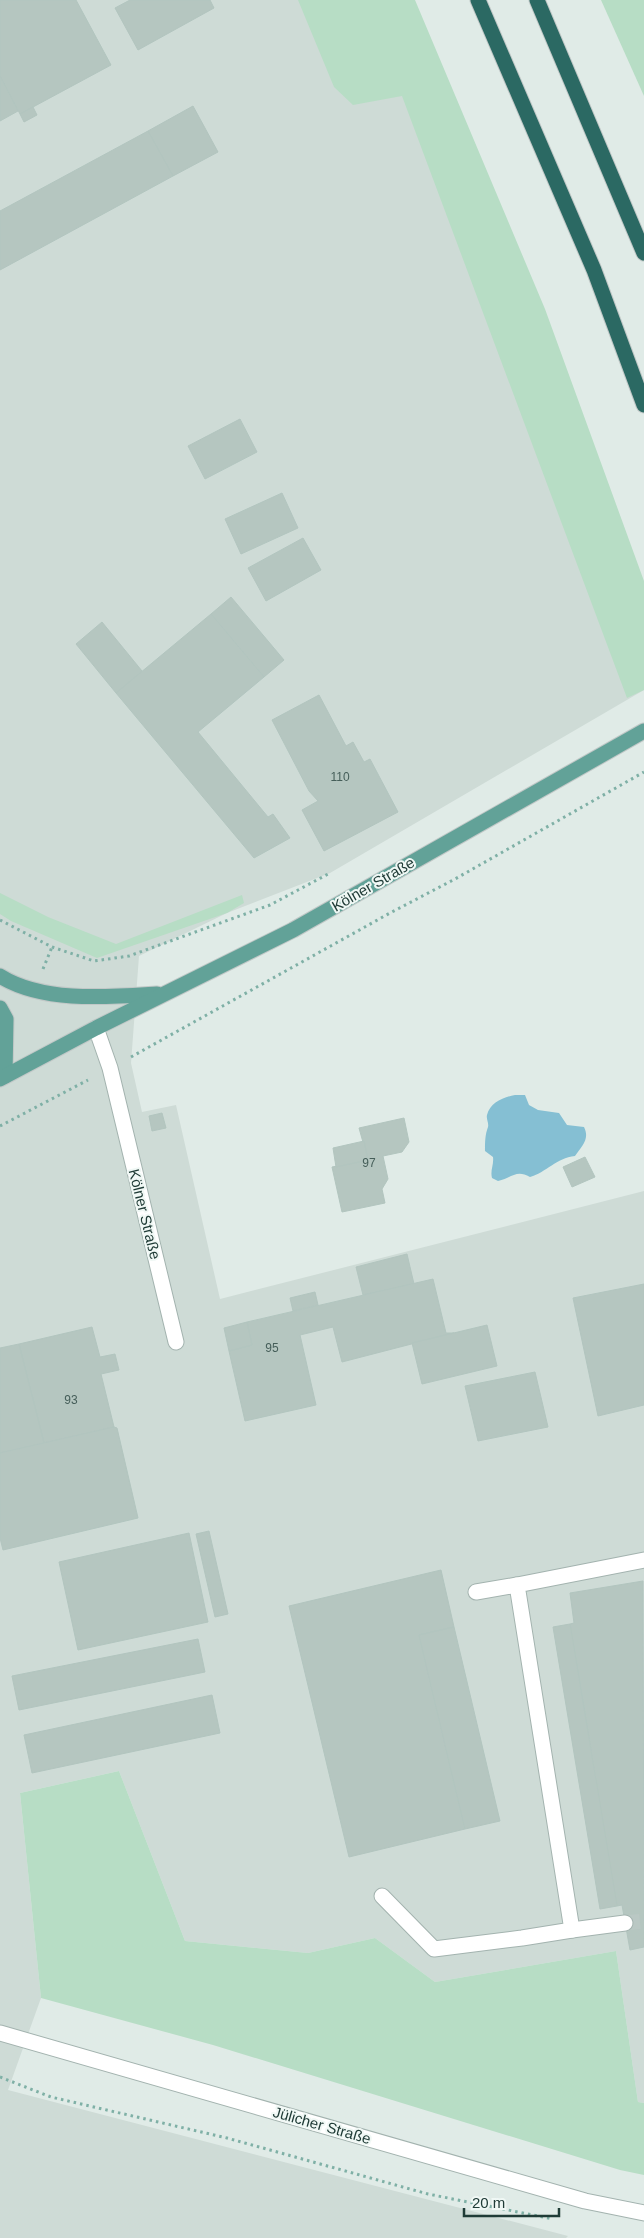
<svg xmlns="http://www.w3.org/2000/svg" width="644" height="2238" viewBox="0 0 644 2238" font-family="Helvetica,sans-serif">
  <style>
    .built { fill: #cedbd6 }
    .green { fill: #b7ddc5 }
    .water { fill: #85bfd3 }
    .building { fill: #b5c6c0; stroke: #b2c5bf }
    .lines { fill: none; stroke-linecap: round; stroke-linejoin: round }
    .minor-tunnel { stroke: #bac8c4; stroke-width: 15; stroke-dasharray: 15 8; stroke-linecap: butt }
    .minor-casing { stroke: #a3b3af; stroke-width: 17 }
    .major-casing { stroke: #c1c8c7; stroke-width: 17 }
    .highway-casing { stroke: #c1c8c7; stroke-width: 17 }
    .path { stroke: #7fb0a6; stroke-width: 3; stroke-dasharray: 2.5 4; stroke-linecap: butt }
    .minor { stroke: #fff; stroke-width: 15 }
    .major { stroke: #62a298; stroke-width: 15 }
    .highway { stroke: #2b6963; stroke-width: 15 }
    .labels { text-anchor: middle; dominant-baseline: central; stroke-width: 4; stroke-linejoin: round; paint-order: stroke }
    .number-label { font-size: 12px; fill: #455e59 }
    .street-label { font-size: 15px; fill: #203c37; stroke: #f0f8f5 }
  </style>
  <rect width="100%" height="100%" fill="#e0ebe7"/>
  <polygon class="built" points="0,0 397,0 644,690 330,873 227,913 139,956 131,1063 142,1112 176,1105 220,1299 644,1191 644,2103 638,2102 616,1951 435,1982 375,1938 308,1953 185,1941 119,1771 20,1793 41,1998 8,2090 568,2236 566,2238 0,2238"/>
  <g class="green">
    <polygon points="298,0 415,0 545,309 644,581 644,690 627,698 402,96 353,105 334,87"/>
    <polygon points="601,0 644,0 644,96"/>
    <polygon points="0,893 48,917 116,944 242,895 244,903 227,913 97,958 11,921 0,914"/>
    <polygon points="119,1771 185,1941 308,1953 375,1938 435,1982 616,1951 638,2102 644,2103 644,2175 620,2170 213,2045 41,1998 20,1793"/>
  </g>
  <path class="water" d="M515,1095h10l4,10 9,5 21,3 8,12 17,2c6,12 -2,19 -9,29 -19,2 -28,16 -45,21 -14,-8 -18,1 -32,4l-6,-3c-2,-8 2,-13 1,-21l-8,-6c0,-9 0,-16 3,-24 1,-4 -2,-8 -1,-12 3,-12 16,-18 28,-20z"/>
  <g class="building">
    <polygon points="0,0 76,0 111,65 20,114 0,76"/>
    <polygon points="130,0 210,0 214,8 138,50 115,8"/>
    <polygon points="0,76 18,111 0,121"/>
    <polygon points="193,106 218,152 173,176 148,131"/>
    <polygon points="33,107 37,115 24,122 20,114"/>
    <polygon points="148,131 173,176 0,270 0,211"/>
    <polygon points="240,419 257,452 205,479 188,446"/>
    <polygon points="282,493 298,528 241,554 225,519"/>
    <polygon points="303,538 321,570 266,601 248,568"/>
    <polygon points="231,597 284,660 264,677 211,614"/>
    <polygon points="211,614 264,677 198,732 268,817 273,814 290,838 254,858 116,693"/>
    <polygon points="102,622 142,671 116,693 76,644"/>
    <polygon points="319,695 346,746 353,742 364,762 370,759 398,812 324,851 302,810 318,801 309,791 272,720"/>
    <polygon points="162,1113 166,1128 152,1131 149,1116"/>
    <polygon points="404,1118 409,1142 402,1152 383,1156 388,1179 382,1189 385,1203 342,1212 332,1167 368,1160 359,1128"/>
    <polygon points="364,1141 368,1160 336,1167 333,1148"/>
    <polygon points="585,1157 595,1177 572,1187 563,1167"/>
    <polygon points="407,1254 414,1284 363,1295 356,1267"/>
    <polygon points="433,1279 446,1333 454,1333 342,1362 333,1327 300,1335 316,1405 245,1421 229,1351 252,1345 247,1322"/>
    <polygon points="644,1284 644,1405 598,1416 573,1298"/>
    <polygon points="315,1292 318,1305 293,1311 290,1298"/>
    <polygon points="247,1322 252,1345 229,1351 224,1328"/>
    <polygon points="487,1325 497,1366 422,1384 412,1343"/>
    <polygon points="92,1327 100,1357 115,1354 119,1370 101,1374 114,1427 44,1443 19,1344"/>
    <polygon points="19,1344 44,1443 0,1453 0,1348"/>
    <polygon points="535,1372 548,1427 478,1441 465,1386"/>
    <polygon points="114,1427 117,1428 138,1518 3,1550 0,1538 0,1453"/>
    <polygon points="209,1531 228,1614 215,1617 196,1534"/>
    <polygon points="189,1533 208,1622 78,1650 59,1562"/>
    <polygon points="441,1570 454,1627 419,1635 465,1829 349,1857 289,1606"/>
    <polygon points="643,1581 644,1947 630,1950 622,1905 617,1906 570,1624 574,1623 570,1593"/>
    <polygon points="570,1624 617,1906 600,1909 553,1627"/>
    <polygon points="454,1627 500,1821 465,1829 419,1635"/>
    <polygon points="198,1639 205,1672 19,1710 12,1676"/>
    <polygon points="212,1695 220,1733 32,1773 24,1735"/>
  </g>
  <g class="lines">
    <polyline class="minor-tunnel" points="625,1923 644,1921"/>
    <defs>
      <g id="minor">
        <polyline points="96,1028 110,1068 176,1342"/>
        <polyline points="476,1592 517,1585"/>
        <polyline points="382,1896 434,1949 522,1938 572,1930 517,1585 644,1560"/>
        <polyline points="572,1930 625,1923"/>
        <polyline points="0,2033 585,2201 644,2213"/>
      </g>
      <g id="major">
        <path d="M0,976c43,27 109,21 157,18"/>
        <polyline points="0,1008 6,1019 5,1076"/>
        <polyline points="0,1079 96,1028 293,930 644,731"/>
      </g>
      <g id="highway">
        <polyline points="478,0 594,270 644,405"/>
        <polyline points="537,0 644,253"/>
      </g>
    </defs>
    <use href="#minor" class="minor-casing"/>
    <use href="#major" class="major-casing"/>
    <use href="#highway" class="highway-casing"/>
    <g class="path">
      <polyline points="0,920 52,947 94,961 129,956 270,905 330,873"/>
      <polyline points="43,969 52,947"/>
      <polyline points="131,1057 390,913 455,879 644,772"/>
      <polyline points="0,1126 88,1080"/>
      <polyline points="0,2077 51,2097 227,2138 428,2194 553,2219"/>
    </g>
    <use href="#minor" class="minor"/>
    <use href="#major" class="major"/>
    <use href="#highway" class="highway"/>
  </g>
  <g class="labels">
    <g class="number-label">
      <text x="340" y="777">110</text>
      <text x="369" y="1163">97</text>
      <text x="272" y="1348">95</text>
      <text x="71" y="1400">93</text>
    </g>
    <g class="street-label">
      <text transform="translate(373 884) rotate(-30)">Kölner Straße</text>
      <text transform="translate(145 1214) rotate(76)">Kölner Straße</text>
      <text transform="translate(322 2125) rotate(16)">Jülicher Straße</text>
    </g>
  </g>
  <path d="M464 2208v8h95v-8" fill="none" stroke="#203c37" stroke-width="2.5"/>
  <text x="472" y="2208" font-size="15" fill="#203c37" stroke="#f0f8f5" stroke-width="4" paint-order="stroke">20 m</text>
</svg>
